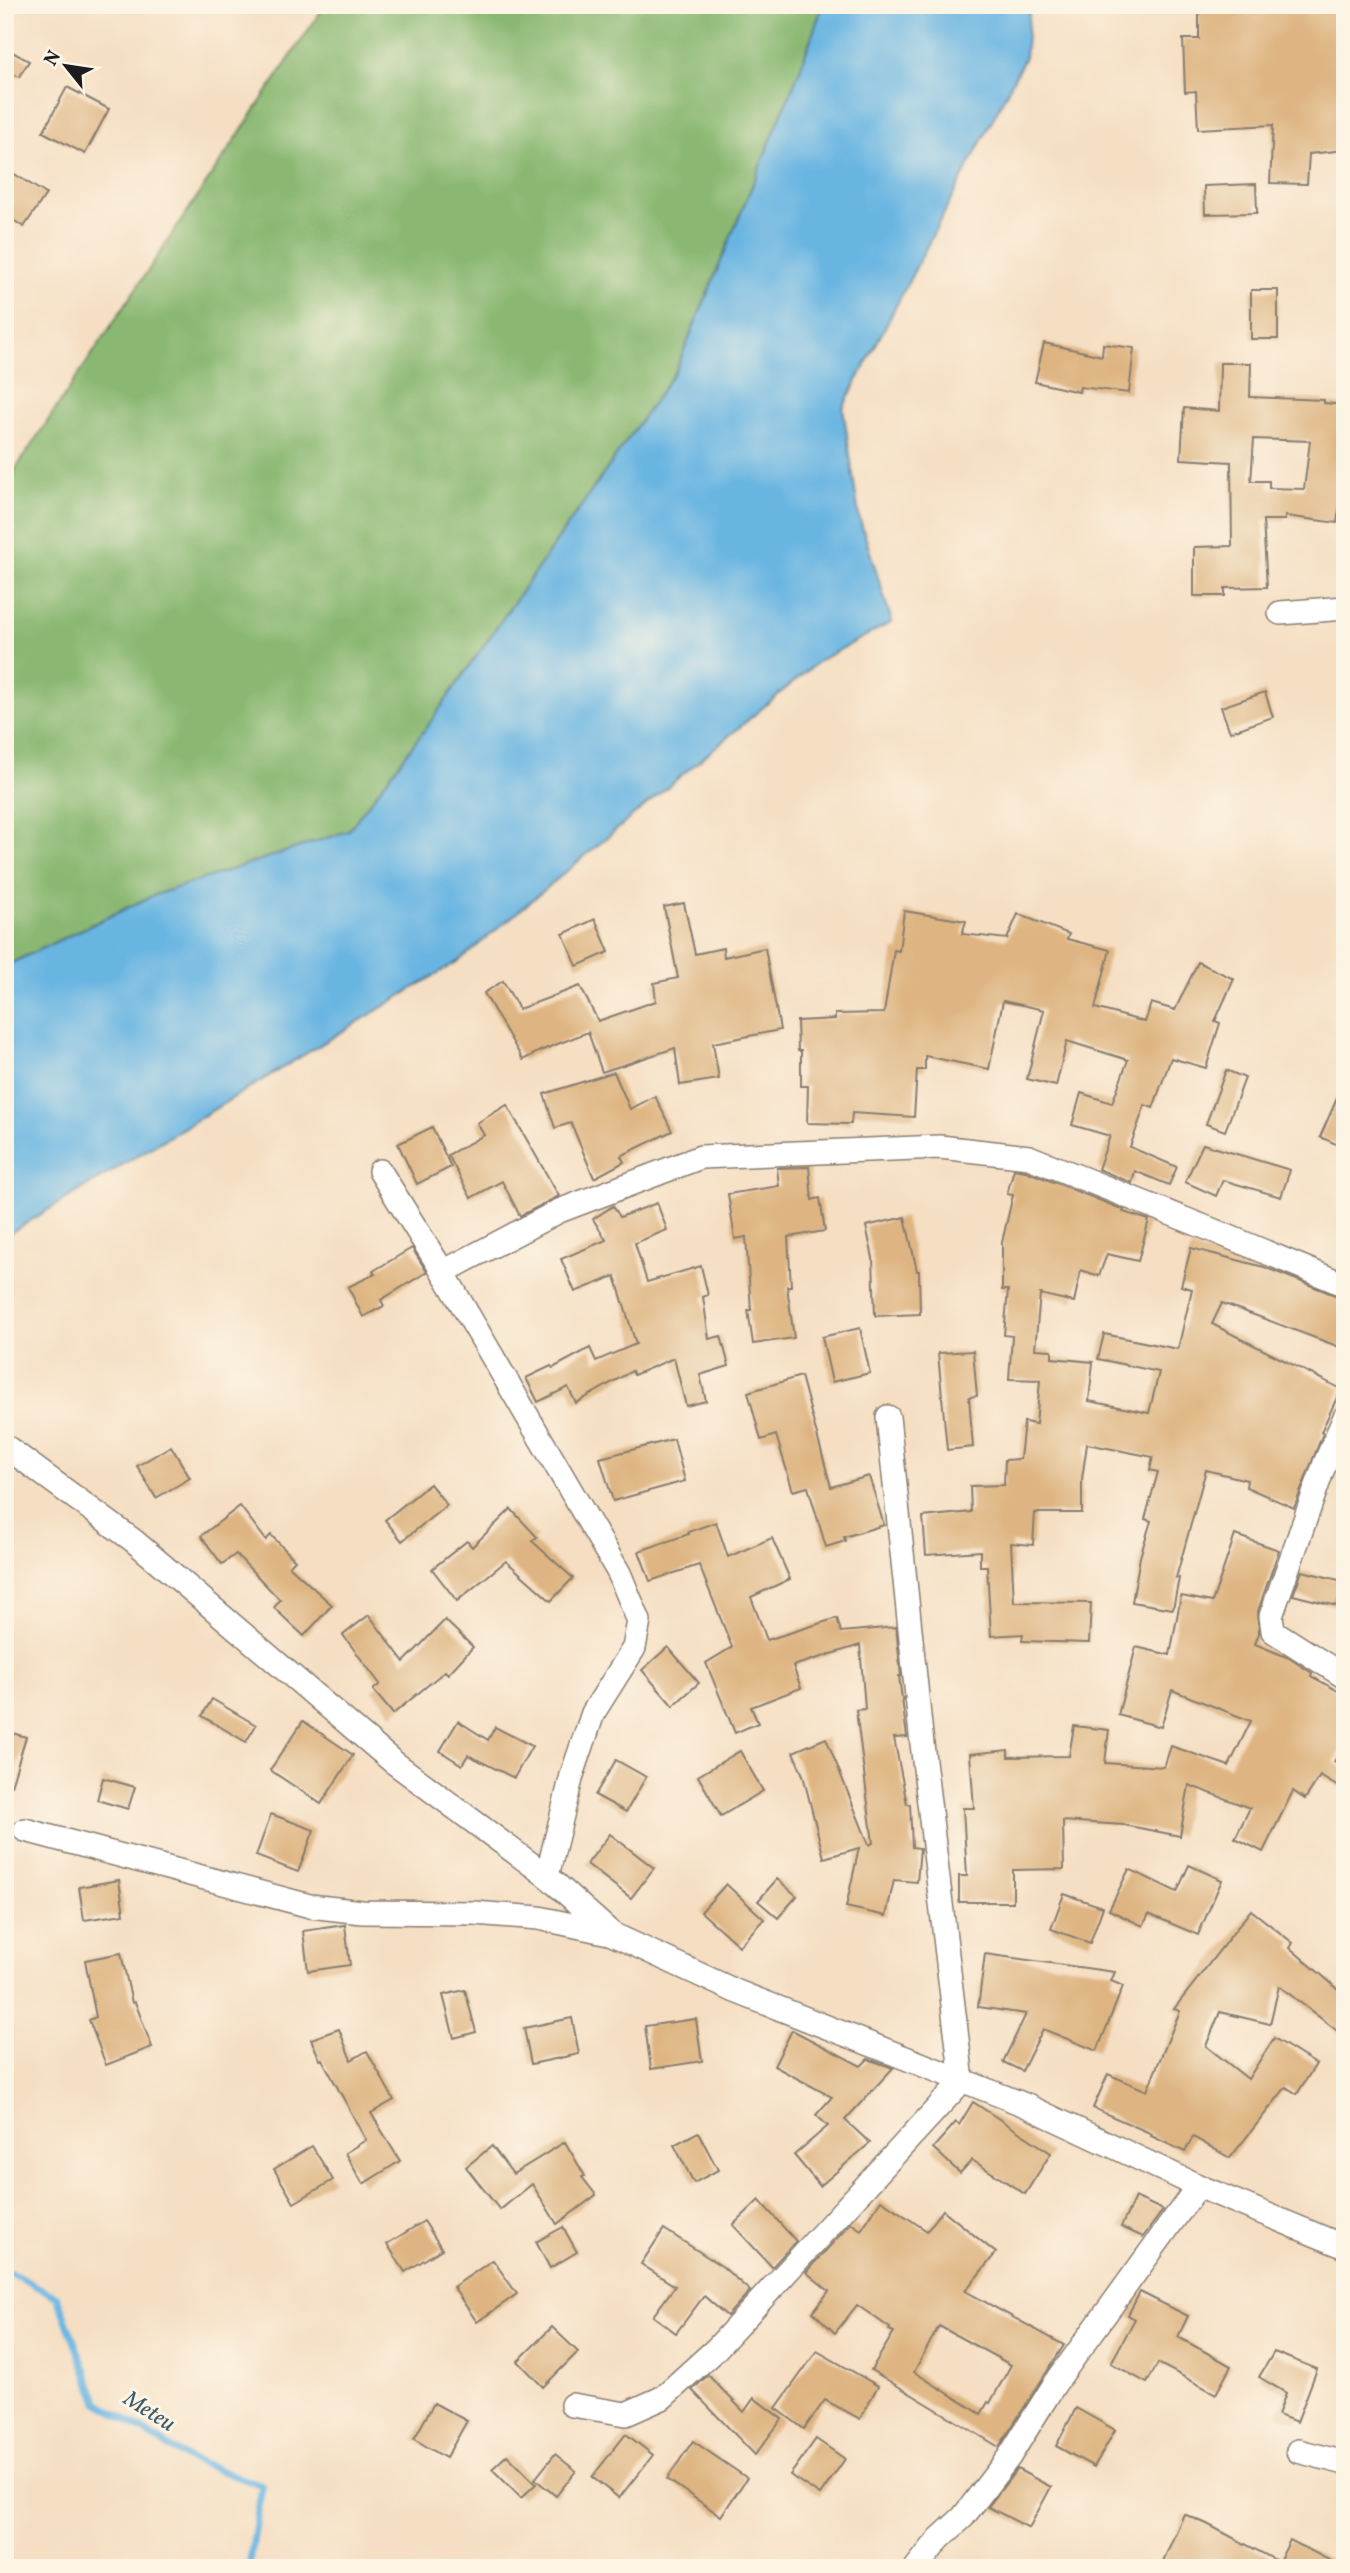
<svg xmlns="http://www.w3.org/2000/svg" width="1350" height="2573" viewBox="0 0 1350 2573" font-family="Vollkorn,serif">
  <style>
    .forest { fill: #8ab872; stroke: #536a47; stroke-width: 2 }
    .water { fill: #69b5e2; stroke: #42687f; stroke-width: 2 }
    .lines { fill: none; stroke-linecap: round; stroke-linejoin: round }
    .stream { stroke: #69b5e2; stroke-width: 7 }
    .building { fill: #deb582; fill-rule: evenodd }
    .minor-casing { stroke: #887d6f; stroke-width: 26 }
    .minor { stroke: #fff; stroke-width: 23 }
    .labels { text-anchor: middle; dominant-baseline: central; stroke-width: 6; stroke-linejoin: round; paint-order: stroke }
    .water-label { font-size: 23px; font-style: italic; fill: #3b596b; stroke: #fcf5e5 }
  </style>
  <rect width="100%" height="100%" fill="#fcf5e5"/>
  <filter id="ink" filterUnits="userSpaceOnUse"><feTurbulence type="fractalNoise" baseFrequency=".0143" numOctaves="2"/><feDisplacementMap in="SourceGraphic" scale="14" xChannelSelector="R" yChannelSelector="G"/><feConvolveMatrix kernelMatrix="1 2 1 2 8 2 1 2 1" color-interpolation-filters="sRGB"/></filter>
  <filter id="wash" filterUnits="userSpaceOnUse"><feTurbulence type="fractalNoise" baseFrequency=".00686" numOctaves="4" result="noise"/><feDisplacementMap in="SourceGraphic" scale="28" xChannelSelector="R" yChannelSelector="G"/><feGaussianBlur stdDeviation="1.57" result="paint"/><feColorMatrix in="noise" values="0 0 0 0 0 0 0 0 0 0 0 0 0 0 0 0 0 1.4 0 .05"/><feComposite in="paint" operator="in"/></filter>
  <g filter="url(#wash)">
    <rect width="100%" height="100%" fill="#f5dec2"/>
    <polygon class="forest" points="325,5 823,5 799,72 676,370 432,720 348,831 152,896 5,966 5,485"/>
    <polygon class="water" points="823,5 1030,5 1025,57 843,408 859,517 892,622 820,660 460,960 5,1236 5,966 152,896 348,831 432,720 676,370 799,72"/>
    <g class="lines">
      <polyline class="stream" points="5,2270 57,2297 98,2402 187,2458 262,2486 249,2568"/>
    </g>
    <g id="blocks">
      <g class="building">
        <polygon points="1199,5 1339,5 1345,30 1345,150 1309,154 1307,184 1270,183 1273,125 1198,129 1196,91 1185,92 1183,39 1199,39"/>
        <polygon points="5,48 29,61 19,77 5,69"/>
        <polygon points="67,87 109,109 85,154 43,132"/>
        <polygon points="5,168 46,194 24,227 5,215"/>
        <polygon points="1256,184 1257,213 1205,214 1204,186"/>
        <rect x="1251" y="290" width="27" height="49"/>
        <polygon points="1044,343 1102,356 1103,344 1134,348 1129,393 1080,387 1079,392 1035,382"/>
        <path d="M1220,363h31l-1,34 74,3v3l21,2v64l-8,54 -52,-7v4h-22l4,67 -42,1v8h-31v-49l38,-1 -1,-84 -50,-3 3,-51 35,3zM1254,439l56,2 -6,48 -35,-1v-7h-18z"/>
        <polygon points="1265,692 1273,717 1230,732 1221,707"/>
        <polygon points="684,903 695,954 723,948 724,957 765,948 780,1030 713,1043 719,1079 680,1085 675,1048 602,1072 588,1032 540,1051 523,1060 484,993 503,981 519,1009 580,986 598,1021 656,1001 654,983 678,978 664,907"/>
        <polygon points="904,911 966,921 962,934 1007,939 1018,914 1069,934 1067,939 1110,950 1095,1008 1145,1022 1151,1003 1175,1010 1198,962 1234,979 1215,1021 1220,1023 1206,1068 1171,1058 1153,1108 1145,1105 1130,1147 1177,1167 1169,1185 1135,1171 1132,1183 1098,1169 1110,1136 1072,1125 1081,1093 1112,1103 1128,1060 1067,1041 1056,1086 1027,1079 1044,1010 1003,1001 989,1069 925,1056 925,1070 917,1070 914,1117 852,1113 851,1124 807,1123 808,1086 801,1086 801,1051 798,1051 797,1021 835,1019 835,1014 884,1013 894,950 899,951"/>
        <polygon points="595,919 609,952 577,966 563,934"/>
        <polygon points="1226,1070 1245,1078 1225,1131 1206,1124"/>
        <polygon points="614,1072 630,1109 655,1096 672,1131 621,1156 624,1162 594,1178 571,1123 555,1128 544,1094"/>
        <polygon points="1345,1080 1345,1148 1320,1137"/>
        <polygon points="507,1105 559,1196 520,1216 502,1181 471,1198 448,1155 484,1135 477,1123"/>
        <polygon points="432,1127 451,1167 417,1184 398,1144"/>
        <polygon points="1203,1144 1290,1170 1281,1197 1223,1180 1216,1196 1185,1182"/>
        <polygon points="809,1167 812,1200 820,1198 825,1231 788,1237 791,1286 787,1286 794,1338 753,1344 748,1310 751,1310 746,1237 735,1239 728,1194 779,1186 777,1168"/>
        <polygon points="1014,1169 1026,1171 1124,1210 1123,1212 1149,1220 1138,1261 1107,1254 1099,1276 1081,1270 1074,1302 1040,1294 1035,1349 1052,1350 1052,1358 1093,1362 1089,1401 1149,1413 1159,1372 1098,1359 1104,1334 1178,1349 1192,1289 1181,1286 1191,1248 1264,1267 1345,1299 1345,1349 1222,1303 1212,1324 1341,1389 1321,1432 1323,1433 1294,1508 1246,1487 1247,1480 1206,1470 1176,1578 1179,1578 1173,1609 1132,1602 1140,1557 1151,1521 1145,1519 1158,1472 1150,1470 1153,1457 1087,1444 1082,1479 1082,1513 1035,1513 1033,1545 1011,1543 1014,1602 1091,1603 1089,1643 1022,1641 1023,1634 991,1636 987,1566 980,1566 980,1551 926,1555 923,1517 971,1512 970,1486 1004,1485 1005,1460 1020,1459 1024,1422 1036,1424 1040,1380 1009,1379 1012,1336 1004,1335 1008,1290 1002,1290 1002,1242 1013,1195 1007,1194"/>
        <polygon points="657,1203 667,1230 635,1243 647,1282 701,1266 708,1295 703,1297 709,1339 721,1336 729,1366 700,1375 706,1401 686,1406 674,1358 634,1375 632,1371 576,1403 568,1387 538,1402 526,1378 551,1366 553,1368 590,1348 596,1361 636,1344 615,1276 575,1292 561,1259 606,1240 593,1219 613,1206 620,1217"/>
        <polygon points="905,1217 917,1271 919,1271 920,1314 875,1316 873,1258 866,1226"/>
        <polygon points="412,1248 427,1272 381,1300 384,1306 363,1317 348,1287 375,1274 373,1271"/>
        <polygon points="860,1328 870,1373 832,1382 822,1337"/>
        <polygon points="973,1351 977,1396 969,1397 973,1447 947,1450 938,1353"/>
        <polygon points="801,1376 831,1487 869,1476 884,1525 844,1537 845,1541 826,1547 808,1487 793,1491 776,1435 761,1440 748,1392"/>
        <polygon points="674,1439 685,1481 613,1501 600,1458"/>
        <polygon points="171,1446 190,1478 156,1498 137,1466"/>
        <polygon points="430,1484 447,1505 402,1541 385,1520"/>
        <polygon points="240,1506 266,1540 271,1535 295,1560 289,1566 332,1605 304,1636 274,1608 280,1600 236,1554 222,1564 201,1536"/>
        <polygon points="511,1509 537,1537 532,1541 573,1578 551,1601 506,1561 457,1601 432,1569 467,1541 472,1547"/>
        <polygon points="716,1522 728,1557 772,1538 790,1579 751,1597 767,1640 837,1618 841,1632 896,1627 901,1676 899,1676 907,1737 894,1738 907,1804 910,1804 912,1847 920,1848 917,1882 894,1880 886,1916 846,1907 859,1848 824,1858 803,1775 793,1752 826,1738 869,1845 873,1843 856,1710 865,1709 860,1645 793,1666 801,1688 751,1707 758,1723 735,1733 706,1663 732,1647 699,1565 650,1581 639,1551 689,1534 688,1532"/>
        <polygon points="1235,1535 1279,1550 1258,1611 1259,1633 1255,1644 1289,1658 1312,1673 1311,1676 1345,1695 1345,1743 1334,1762 1345,1769 1345,1791 1320,1776 1305,1799 1293,1791 1263,1852 1235,1838 1250,1808 1189,1785 1180,1836 1124,1825 1063,1821 1064,1869 1013,1870 1013,1902 959,1902 959,1876 967,1876 963,1808 974,1808 970,1754 1008,1750 1008,1757 1069,1756 1074,1726 1109,1730 1105,1763 1164,1767 1171,1746 1229,1766 1251,1721 1172,1690 1161,1727 1118,1715 1136,1647 1170,1655 1181,1596 1212,1602"/>
        <polygon points="1302,1571 1343,1581 1337,1606 1293,1595"/>
        <polygon points="369,1615 404,1662 445,1620 473,1647 448,1674 445,1671 393,1714 373,1690 380,1684 343,1635"/>
        <polygon points="668,1647 699,1683 673,1706 642,1670"/>
        <polygon points="212,1699 256,1725 246,1742 202,1716"/>
        <polygon points="303,1721 353,1755 321,1804 270,1770"/>
        <polygon points="458,1721 488,1740 495,1727 532,1746 514,1778 468,1755 462,1765 440,1751"/>
        <polygon points="5,1731 26,1737 10,1789 5,1789"/>
        <polygon points="740,1751 763,1791 721,1816 698,1776"/>
        <polygon points="616,1760 646,1777 626,1812 595,1795"/>
        <polygon points="103,1778 135,1787 128,1809 97,1800"/>
        <polygon points="271,1814 314,1830 298,1872 256,1856"/>
        <polygon points="610,1834 654,1868 631,1898 587,1864"/>
        <polygon points="1189,1865 1222,1880 1198,1935 1149,1914 1143,1926 1109,1910 1129,1869 1177,1892"/>
        <polygon points="777,1879 797,1896 778,1918 758,1901"/>
        <polygon points="119,1880 124,1914 84,1920 79,1887"/>
        <polygon points="726,1884 764,1919 739,1946 701,1912"/>
        <polygon points="1064,1894 1103,1907 1090,1943 1051,1929"/>
        <polygon points="1251,1910 1293,1943 1290,1948 1345,1995 1345,2037 1279,1986 1270,2024 1220,2012 1206,2046 1248,2079 1274,2038 1316,2064 1297,2094 1286,2087 1230,2158 1193,2137 1185,2152 1151,2136 1152,2134 1093,2108 1108,2074 1147,2091 1180,2011 1174,2009"/>
        <polygon points="345,1925 350,1965 308,1971 303,1931"/>
        <polygon points="121,1953 132,2003 135,2002 152,2047 106,2065 89,2020 96,2017 85,1960"/>
        <polygon points="985,1954 1115,1972 1111,1981 1123,1986 1097,2051 1043,2029 1022,2071 1003,2062 1026,2014 978,2007"/>
        <polygon points="465,1990 476,2032 454,2038 443,1995"/>
        <polygon points="572,2018 579,2054 531,2064 524,2028"/>
        <polygon points="696,2019 702,2061 651,2069 645,2026"/>
        <polygon points="339,2029 351,2060 367,2051 394,2100 371,2113 400,2161 363,2184 345,2153 366,2140 322,2059 320,2060 311,2039"/>
        <polygon points="792,2030 861,2066 868,2059 893,2068 845,2120 870,2143 820,2186 794,2155 828,2126 816,2115 832,2097 774,2066"/>
        <polygon points="973,2102 1051,2153 1025,2194 972,2160 960,2173 933,2148 956,2122 959,2125"/>
        <polygon points="698,2132 718,2170 694,2183 674,2145"/>
        <polygon points="565,2142 585,2176 582,2177 596,2195 557,2224 532,2184 500,2210 466,2167 492,2146 513,2174"/>
        <polygon points="312,2146 333,2180 294,2203 274,2169"/>
        <polygon points="1135,2197 1163,2210 1143,2237 1121,2227"/>
        <polygon points="759,2200 796,2241 772,2267 733,2225"/>
        <path d="M881,2200l46,31 16,-21 53,43 -31,38 99,54 -65,102 -128,-77 23,-38 -5,-2 1,-2 -33,-23 -22,28 -22,-21 16,-21 -23,-19 45,-49 10,7zM939,2326l72,39 -21,38 -2,-1 -7,12 -67,-42z"/>
        <polygon points="424,2221 442,2249 405,2272 387,2244"/>
        <polygon points="563,2227 577,2252 550,2268 536,2242"/>
        <polygon points="664,2229 723,2267 750,2291 727,2316 704,2296 676,2333 653,2316 675,2286 641,2264"/>
        <polygon points="493,2260 517,2294 477,2322 453,2287"/>
        <polygon points="1140,2292 1188,2316 1178,2337 1231,2366 1216,2394 1158,2363 1147,2383 1111,2363 1135,2319 1128,2315"/>
        <polygon points="552,2327 578,2352 543,2387 518,2361"/>
        <polygon points="817,2351 878,2386 860,2419 825,2400 804,2429 776,2408"/>
        <polygon points="1274,2352 1317,2369 1297,2422 1278,2415 1286,2393 1259,2377"/>
        <polygon points="708,2375 744,2412 754,2398 782,2419 755,2455 692,2390"/>
        <polygon points="434,2403 467,2421 446,2458 414,2439"/>
        <polygon points="1076,2408 1115,2430 1094,2467 1056,2446"/>
        <polygon points="626,2434 653,2455 619,2498 592,2477"/>
        <polygon points="816,2439 845,2459 820,2495 790,2475"/>
        <polygon points="693,2441 747,2478 721,2516 667,2479"/>
        <polygon points="555,2454 576,2471 556,2496 535,2479"/>
        <polygon points="507,2455 536,2484 521,2498 492,2469"/>
        <polygon points="1017,2469 1051,2487 1029,2528 988,2507"/>
        <polygon points="1184,2514 1207,2524 1279,2562 1290,2540 1345,2568 1160,2568"/>
      </g>
    </g>
  </g>
  <g filter="url(#ink)">
    <use href="#blocks" fill-opacity="0" stroke="#887d6f" stroke-width="2"/>
    <g class="lines">
      <defs>
        <g id="minor">
          <polyline points="1280,613 1345,608"/>
          <polyline points="380,1171 443,1272 619,1573 639,1621 634,1648 593,1713 572,1775 547,1876"/>
          <polyline points="443,1272 559,1211 701,1157 940,1147 1029,1157 1222,1234 1345,1285"/>
          <polyline points="1345,1417 1325,1463 1271,1616 1273,1631 1345,1677"/>
          <polyline points="5,1446 134,1541 392,1761 547,1876 612,1934 735,1991 1025,2105 1198,2186 1345,2247"/>
          <polyline points="25,1830 310,1906 362,1912 474,1913 539,1918 609,1933"/>
          <polyline points="572,2405 626,2414 662,2398 716,2349 962,2081 921,1735 888,1417"/>
          <polyline points="1298,2451 1345,2463"/>
          <polyline points="916,2568 939,2539 963,2517 1009,2457 1054,2385 1198,2186"/>
        </g>
      </defs>
      <use href="#minor" class="minor-casing"/>
      <use href="#minor" class="minor"/>
    </g>
  </g>
  <g class="labels">
    <g class="water-label">
      <text transform="translate(149 2412) rotate(32)">Meteu</text>
    </g>
  </g>
  <rect width="1350" height="2573" fill="none" stroke="#fcf5e5" stroke-width="28"/>
  <g transform="translate(66 66) rotate(300)" stroke="#fcf5e5" stroke-width="5" paint-order="stroke">
  <path d="M0-5L12 26L0 18L-12 26Z" fill="#1c1c1c"/>
  <text y="-10" font-size="19" font-weight="bold" text-anchor="middle" fill="#1c1c1c">N</text>
  </g>
</svg>
